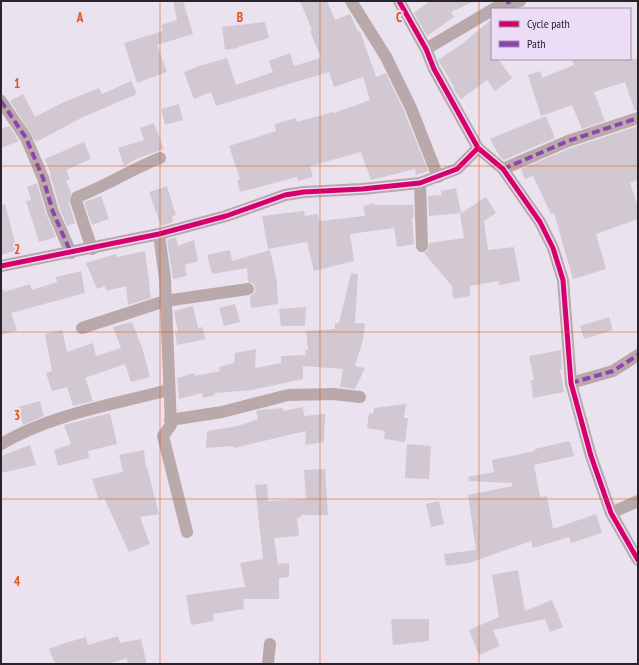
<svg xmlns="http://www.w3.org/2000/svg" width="639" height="665" viewBox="0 0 639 665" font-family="'PT Sans Narrow',sans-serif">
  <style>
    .building { fill: #d2c8d2 }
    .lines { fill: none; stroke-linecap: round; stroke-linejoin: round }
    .street { stroke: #baa9aa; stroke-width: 12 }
    .quiet { stroke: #8e44ad; stroke-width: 4; stroke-dasharray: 8 4; stroke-linecap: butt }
    .cycleway-casing { stroke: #eddcf6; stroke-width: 8 }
    .cycleway { stroke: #d6006c; stroke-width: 5 }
    .grid { fill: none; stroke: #de560e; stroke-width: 1; stroke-opacity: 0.55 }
    .grid-label { font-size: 13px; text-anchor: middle; font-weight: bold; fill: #de560e; stroke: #eddcf6; stroke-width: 4; stroke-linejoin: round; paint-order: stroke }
  </style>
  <rect width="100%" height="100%" fill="#ebe2f0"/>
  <g class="building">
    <polygon points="173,1 183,1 193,34 157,45 167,72 137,83 124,43 163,31 161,25 177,20"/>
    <polygon points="300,1 327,1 335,20 350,14 358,32 360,31 376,77 386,73 404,111 428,171 416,175 415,169 371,180 361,152 310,166 313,177 298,181 297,177 240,192 237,180 240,179 229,146 276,131 275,124 296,118 297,122 333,112 334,113 370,100 363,77 334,87 329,72 216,106 211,92 194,99 184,72 199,66 227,58 236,85 273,72 269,61 290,53 294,66 321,58 310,31 312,30"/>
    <polygon points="430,1 475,1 451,12 454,17 427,36 414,13"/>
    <polygon points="492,19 492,59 498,59 512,78 495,91 487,80 461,99 454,90 454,87 438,60 462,44"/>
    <polygon points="265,22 269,38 238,47 238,48 225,50 222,27"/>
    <polygon points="572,59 638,59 638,111 635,111 625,82 594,92 605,121 582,129 572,105 541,116 528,75 540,71 542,78 574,65"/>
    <polygon points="131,81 137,94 83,117 36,142 10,101 23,94 35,117 64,102 99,88 102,94"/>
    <polygon points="179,104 183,120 165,125 161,109"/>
    <polygon points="546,116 555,138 504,160 500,157 490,139"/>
    <polygon points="154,123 164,149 136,159 124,166 118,148 144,140 140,128"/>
    <polygon points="9,126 19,141 1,148 1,129"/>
    <polygon points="638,126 638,180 630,183 638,207 638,219 596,234 606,269 573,279 554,213 551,214 533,176 525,179 521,169 571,148"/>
    <polygon points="84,142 91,159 66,170 70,179 66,181 71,193 69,203 75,223 67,226 60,209 50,175 51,175 45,159"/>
    <polygon points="37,183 46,214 56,237 39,242 26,201 31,200 27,187"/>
    <polygon points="167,186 176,215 172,216 173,222 161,226 149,192"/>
    <polygon points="456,188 461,213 429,216 428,196 442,195 441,191"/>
    <polygon points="101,196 109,219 92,225 84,202"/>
    <polygon points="486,197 496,213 484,221 488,250 514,247 520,281 499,285 499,281 470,286 470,296 453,299 452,286 424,253 428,250 429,243 464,238 460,214"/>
    <polygon points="375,203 375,205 413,205 414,218 412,218 414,244 397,247 394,228 350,234 354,261 314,271 307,242 268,249 262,216 304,211 305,216 318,214 319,221 365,216 363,206"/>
    <polygon points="5,204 17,250 1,255 1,205"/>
    <polygon points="176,237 178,246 194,240 198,261 185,265 187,276 173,279 167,240"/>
    <polygon points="230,250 232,261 270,250 277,282 278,304 251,308 250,296 255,292 255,288 254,284 248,282 247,268 212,274 207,255"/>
    <polygon points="145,251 151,298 128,305 126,286 106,291 105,286 97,289 86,263 116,254 117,257"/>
    <polygon points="81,271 85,293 11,313 17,330 1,335 1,289 3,289 4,292 30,284 32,290 57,282 56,277"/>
    <polygon points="351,273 358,274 355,323 365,323 363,340 355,366 365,368 355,389 340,387 343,369 303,366 303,379 252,390 215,393 215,395 203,398 202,393 179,399 177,378 194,373 195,376 220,371 219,367 234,363 235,353 256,349 255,368 281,363 281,356 306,355 305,350 308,350 306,331 335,329 335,323 339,323"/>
    <polygon points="235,304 240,322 224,326 219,308"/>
    <polygon points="193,306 198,328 202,327 206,339 177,345 175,332 178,332 174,311"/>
    <polygon points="306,307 305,326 281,326 279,309"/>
    <polygon points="609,317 613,330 584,339 580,326"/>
    <polygon points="132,322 142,347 150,377 131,382 125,364 85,378 93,401 73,406 67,387 52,391 46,373 52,371 45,334 62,330 67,352 93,343 96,356 121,348 113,327"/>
    <polygon points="561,350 562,369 560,369 564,392 533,398 531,380 534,380 529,356"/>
    <polygon points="40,401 44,416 23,425 18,407"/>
    <polygon points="406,404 404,418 408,418 405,442 384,439 385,431 367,428 369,413 373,414 374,408"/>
    <polygon points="303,407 304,416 325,414 324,442 305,445 306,431 234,448 233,446 206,448 207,431 238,426 258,419 256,411 260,410 283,408 283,411"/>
    <polygon points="110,413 117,444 88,451 89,458 58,466 54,450 71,444 64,425"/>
    <polygon points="570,441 574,456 534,465 540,497 547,496 553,529 596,514 602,533 571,543 569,537 533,548 531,541 469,563 446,566 444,554 476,550 468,495 512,486 512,483 469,481 468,477 494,472 492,460 535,451 535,449"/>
    <polygon points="407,444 431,446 429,479 405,478"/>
    <polygon points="30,445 36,465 1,473 1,456"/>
    <polygon points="144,450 146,468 147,467 159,514 140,517 150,544 129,552 104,498 99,500 92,479 123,472 119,455"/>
    <polygon points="325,469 328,515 301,515 301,517 297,518 299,536 274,538 278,564 289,563 289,577 279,578 279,599 243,599 244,609 213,614 214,621 191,625 186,595 245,587 240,563 263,559 255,485 267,484 268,501 306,499 304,470"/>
    <polygon points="439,501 444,524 431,527 426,504"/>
    <polygon points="518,570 525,611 552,600 563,627 550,632 545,619 493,630 500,646 479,655 469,630 499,617 492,575"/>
    <polygon points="391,619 429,619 429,641 393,645"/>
    <polygon points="118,636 120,643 141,639 147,664 128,664 127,658 108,664 55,664 49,649 65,643 86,637 88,645"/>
  </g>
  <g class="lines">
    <g class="street">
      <polyline points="351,1 386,57 411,108 438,177"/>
      <polyline points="399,1 426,49 434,69 478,148 503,169 540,222 553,248 563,280 571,383 591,456 611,513 638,560"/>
      <polyline points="493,9 499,6 520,1"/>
      <polyline points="426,49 492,10"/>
      <polyline points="1,101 26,138 43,178 53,212 71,253"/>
      <polyline points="503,169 568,141 638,118"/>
      <polyline points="420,183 422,246"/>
      <polyline points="159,234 165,279 171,425 163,436 187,532"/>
      <path d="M92,249l-16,-48 1,-4c29,-11 55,-28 83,-39"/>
      <polyline points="1,266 159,234 226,216 285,195 304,192 362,189 420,183 457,169 478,148"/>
      <polyline points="82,328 165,301 248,289"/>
      <polyline points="571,383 613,371 638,355"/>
      <polyline points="170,420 222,412 288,395 333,394 360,397"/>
      <path d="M1,444c51,-30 111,-39 167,-54"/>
      <polyline points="611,513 638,501"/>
      <polyline points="268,664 270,644"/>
    </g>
    <g class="quiet">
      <polyline points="508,1 509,4"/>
      <polyline points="1,101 26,138 43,178 53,212 71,253"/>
      <polyline points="503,169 568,141 638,118"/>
      <polyline points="571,383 613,371 638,355"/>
    </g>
    <defs>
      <g id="cycleway">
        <polyline points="399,1 426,49 434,69 478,148 503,169 540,222 553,248 563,280 571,383 591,456 611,513 638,560"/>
        <polyline points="1,266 159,234 226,216 285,195 304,192 362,189 420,183 457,169 478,148"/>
      </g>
    </defs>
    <use href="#cycleway" class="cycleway-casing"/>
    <use href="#cycleway" class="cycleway"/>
  </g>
  <path class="grid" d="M160,1v663M320,1v663M479,1v663M1,166h637M1,332h637M1,499h637"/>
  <g class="grid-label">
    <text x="80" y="22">A</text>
    <text x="240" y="22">B</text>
    <text x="399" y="22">C</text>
    <text x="17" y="88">1</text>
    <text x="17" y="254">2</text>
    <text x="17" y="420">3</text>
    <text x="17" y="586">4</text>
  </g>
  <rect width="639" height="665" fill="none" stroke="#29232c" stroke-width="4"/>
  <rect x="491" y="8" width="140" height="52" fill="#eddcf6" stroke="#9f92a5"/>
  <rect x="499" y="21" width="20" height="6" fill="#d6006c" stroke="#9f92a5"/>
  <text x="527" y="28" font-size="12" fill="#29232c">Cycle path</text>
  <rect x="499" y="41" width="20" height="6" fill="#8e44ad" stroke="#9f92a5"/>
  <text x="527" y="48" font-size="12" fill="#29232c">Path</text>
</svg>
